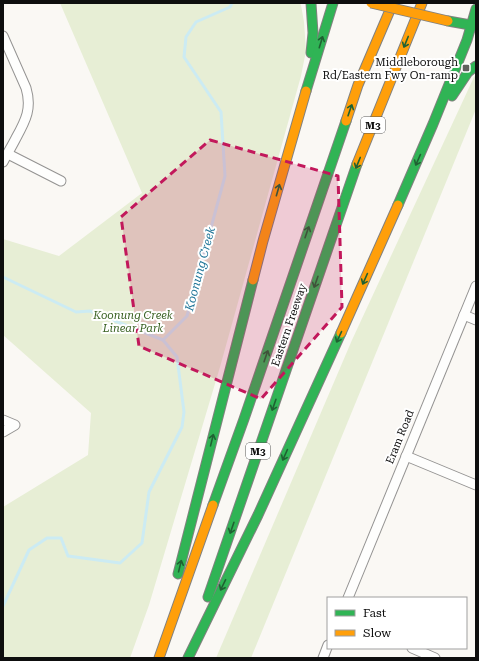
<svg xmlns="http://www.w3.org/2000/svg" width="479" height="661" viewBox="0 0 479 661" font-family="'Roboto Serif',serif">
  <style>
    .park { fill: #e7eed5 }
    .lines { fill: none; stroke-linecap: round; stroke-linejoin: round }
    .stream { stroke: #ccebf3; stroke-width: 3 }
    .street-casing { stroke: #949392; stroke-width: 11 }
    .fast-casing { stroke: #82817f; stroke-width: 11 }
    .slow-casing { stroke: #82817f; stroke-width: 11 }
    .street { stroke: #fefefd; stroke-width: 9 }
    .fast { stroke: #30b455; stroke-width: 9 }
    .slow { stroke: #ff9f0a; stroke-width: 9 }
    .slow-bridge-casing { stroke: #82817f; stroke-width: 11; stroke-linecap: butt }
    .slow-bridge { stroke: #ff9f0a; stroke-width: 9 }
    .oneway { stroke: #1f6132 }
    .marked { fill: #c2185b; fill-opacity: 0.2; stroke: #c2185b; stroke-width: 3; stroke-dasharray: 8 5; stroke-linejoin: round }
    .poi-dot { fill: #61605e; stroke: #fff; stroke-width: 1.5 }
    .labels { text-anchor: middle; dominant-baseline: central; stroke-width: 4; stroke-linejoin: round; paint-order: stroke }
    .shield { fill: #fff; stroke: #565656; stroke-width: 1 }
    .shield-label { font-size: 10px; font-weight: bold; fill: #0e0e0e }
    .poi-label { font-size: 11px; fill: #0e0e0e; stroke: #fff; text-anchor: end }
    .park-label { font-size: 11px; font-style: italic; fill: #396122; stroke: #fff }
    .street-label { font-size: 11px; fill: #0e0e0e; stroke: #fff }
    .water-label { font-size: 12px; font-style: italic; fill: #1f7598; stroke: #fff }
  </style>
  <rect width="100%" height="100%" fill="#faf8f4"/>
  <g class="park">
    <polygon points="60,3 300,3 301,5 304,22 306,51 301,76 220,367 149,605 130,658 3,658 3,507 88,455 91,413 3,335 3,239 59,256 142,193"/>
    <polygon points="476,75 476,109 251,658 216,658 352,340 474,77"/>
  </g>
  <g class="lines">
    <g class="stream">
      <polyline points="3,277 76,312 90,311 163,340"/>
      <polyline points="3,606 29,550 47,538 61,538 68,556 120,563 142,543 149,492 182,427 184,412 177,357 163,340 187,316 225,176 221,112 184,57 186,37 196,22 230,7 232,3"/>
    </g>
    <defs>
      <g id="street">
        <path d="M3,36l23,52c6,20 0,32 -10,50 -4,8 -9,16 -13,24"/>
        <polyline points="8,154 61,181"/>
        <polyline points="464,315 476,320"/>
        <polyline points="3,420 15,425 3,432"/>
        <polyline points="406,456 476,485"/>
        <polyline points="348,598 476,286"/>
        <polyline points="412,648 435,658"/>
        <polyline points="323,658 328,645"/>
      </g>
      <g id="fast">
        <polyline points="311,3 313,33 311,53"/>
        <polyline points="448,21 476,26"/>
        <polyline points="306,91 333,3"/>
        <polyline points="452,96 468,72 476,66"/>
        <polyline points="398,205 433,124 467,40 476,9"/>
        <polyline points="213,505 244,419 346,121"/>
        <polyline points="178,574 253,280"/>
        <polyline points="208,597 357,164"/>
        <polyline points="188,658 258,515 341,333"/>
      </g>
      <g id="slow">
        <polyline points="346,121 358,85 393,3"/>
        <polyline points="357,164 422,3"/>
        <polyline points="253,280 263,241 306,91"/>
        <polyline points="341,333 398,205"/>
        <polyline points="159,658 213,505"/>
      </g>
    </defs>
    <use href="#street" class="street-casing"/>
    <use href="#fast" class="fast-casing"/>
    <use href="#slow" class="slow-casing"/>
    <use href="#street" class="street"/>
    <use href="#fast" class="fast"/>
    <use href="#slow" class="slow"/>
    <defs>
      <polyline id="slow-bridge" points="371,3 448,21"/>
    </defs>
    <use href="#slow-bridge" class="slow-bridge-casing"/>
    <use href="#slow-bridge" class="slow-bridge"/>
  </g>
  <defs><path id="oneway-shaft" d="M-6 0H5M1.5-3L5.5 0L1.5 3" fill="none" stroke-width="1.6" stroke-linecap="round" stroke-linejoin="round"/></defs>
  <g class="oneway">
    <use href="#oneway-shaft" transform="translate(321 42) rotate(-73)"/>
    <use href="#oneway-shaft" transform="translate(406 42) rotate(112)"/>
    <use href="#oneway-shaft" transform="translate(350 110) rotate(-71)"/>
    <use href="#oneway-shaft" transform="translate(418 160) rotate(114)"/>
    <use href="#oneway-shaft" transform="translate(358 163) rotate(112)"/>
    <use href="#oneway-shaft" transform="translate(278 190) rotate(-74)"/>
    <use href="#oneway-shaft" transform="translate(307 232) rotate(-71)"/>
    <use href="#oneway-shaft" transform="translate(365 279) rotate(114)"/>
    <use href="#oneway-shaft" transform="translate(316 282) rotate(109)"/>
    <use href="#oneway-shaft" transform="translate(339 337) rotate(115)"/>
    <use href="#oneway-shaft" transform="translate(266 356) rotate(-71)"/>
    <use href="#oneway-shaft" transform="translate(274 405) rotate(109)"/>
    <use href="#oneway-shaft" transform="translate(212 440) rotate(-76)"/>
    <use href="#oneway-shaft" transform="translate(285 455) rotate(114)"/>
    <use href="#oneway-shaft" transform="translate(232 528) rotate(109)"/>
    <use href="#oneway-shaft" transform="translate(180 566) rotate(-76)"/>
    <use href="#oneway-shaft" transform="translate(223 585) rotate(116)"/>
  </g>
  <path class="marked" d="M210,140l128,36 4,131 -81,92 -122,-53 -18,-129z"/>
  <rect class="poi-dot" x="462" y="64" width="8" height="8" rx="2"/>
  <g class="labels">
    <g class="shield">
      <rect x="361" y="117" width="24" height="16" rx="3"/>
      <rect x="246" y="443" width="24" height="16" rx="3"/>
    </g>
    <g class="shield-label">
      <text x="373" y="125">M3</text>
      <text x="258" y="451">M3</text>
    </g>
    <g class="poi-label">
      <text x="458" y="62">Middleborough<tspan x="458" dy="13">Rd/Eastern Fwy On-ramp</tspan></text>
    </g>
    <g class="park-label">
      <text x="133" y="315">Koonung Creek<tspan x="133" dy="13">Linear Park</tspan></text>
    </g>
    <g class="street-label">
      <text transform="translate(289 325) rotate(-71)">Eastern Freeway</text>
      <text transform="translate(400 437) rotate(-68)">Eram Road</text>
    </g>
    <g class="water-label">
      <text transform="translate(200 269) rotate(-75)">Koonung Creek</text>
    </g>
  </g>
  <rect width="479" height="661" fill="none" stroke="#0e0e0e" stroke-width="8"/>
  <rect x="327" y="597" width="140" height="52" fill="#ffffff" stroke="#9f9f9f"/>
  <rect x="335" y="610" width="20" height="6" fill="#30b455" stroke="#9f9f9f"/>
  <text x="363" y="617" font-size="12" fill="#0e0e0e">Fast</text>
  <rect x="335" y="630" width="20" height="6" fill="#ff9f0a" stroke="#9f9f9f"/>
  <text x="363" y="637" font-size="12" fill="#0e0e0e">Slow</text>
</svg>
